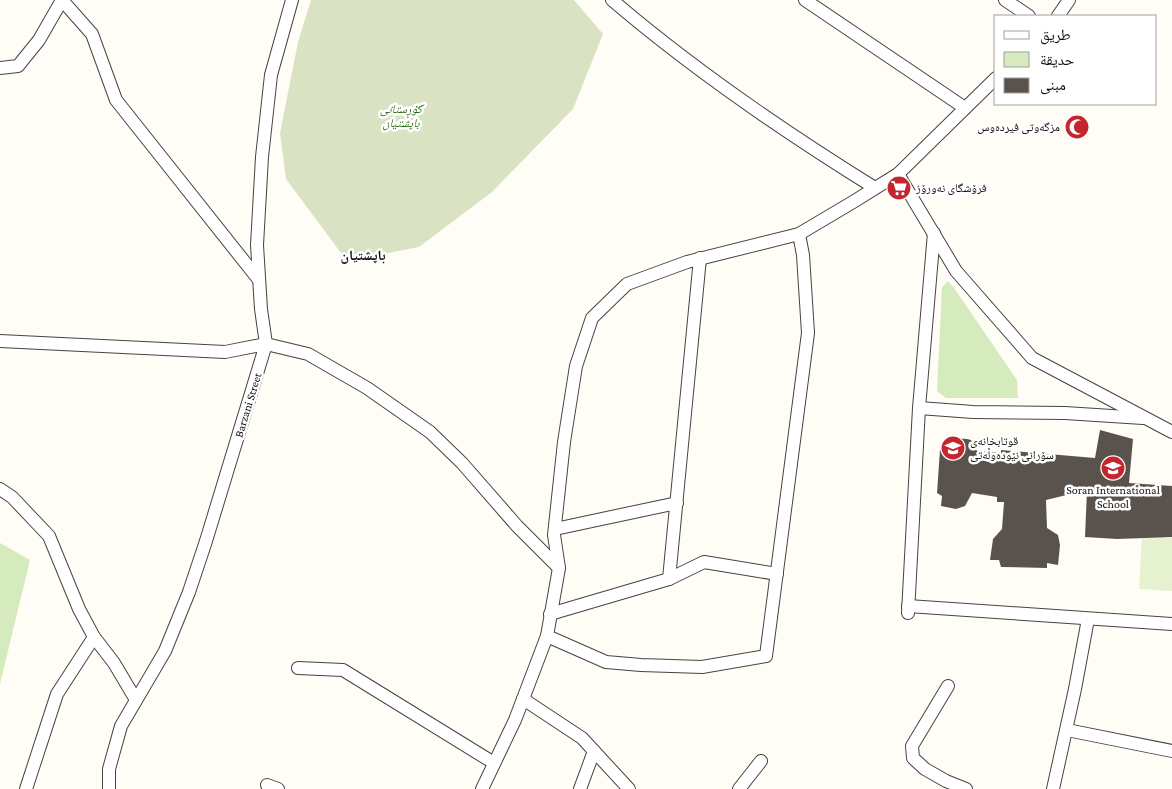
<svg xmlns="http://www.w3.org/2000/svg" width="1172" height="789" viewBox="0 0 1172 789" font-family="'Crimson Pro','Noto Naskh Arabic',serif">
  <style>
    .green { fill: #d5ebbd }
    .cemetery { fill: #d9e3c4 }
    .pitch { fill: #e6f2cf }
    .building { fill: #5a524d }
    .lines { fill: none; stroke-linecap: round; stroke-linejoin: round }
    .street-casing { stroke: #444; stroke-width: 14 }
    .street { stroke: #fff; stroke-width: 12 }
    .labels { text-anchor: middle; dominant-baseline: central; stroke-width: 5; stroke-linejoin: round; paint-order: stroke }
    .park-label { font-size: 12px; font-style: italic; fill: #2f6b1f; stroke: #fff }
    .poi-label { font-size: 12px; fill: #111; stroke: #fff; text-anchor: start }
    .street-label { font-size: 12px; fill: #111; stroke: #fff }
    .neighbourhood-label { font-size: 14px; font-weight: bold; fill: #111; stroke: #fff }
  </style>
  <rect width="100%" height="100%" fill="#fffdf5"/>
  <g class="green">
    <polygon points="948,281 954,288 1017,380 1018,398 946,398 937,391 942,287"/>
    <polygon points="0,543 30,560 0,684"/>
  </g>
  <polygon class="cemetery" points="311,0 574,0 603,34 573,109 492,192 419,247 347,261 286,179 280,133 298,42"/>
  <polygon class="pitch" points="1142,536 1172,538 1172,591 1139,589"/>
  <polygon class="building" points="1100,430 1133,439 1129,483 1172,486 1172,537 1117,539 1085,537 1087,490 1046,500 1047,528 1058,535 1060,545 1058,565 1047,563 1047,568 1001,567 999,560 990,560 993,539 1002,529 1004,502 997,502 997,497 972,493 965,506 956,509 941,506 942,496 937,493 940,450 944,449 947,441 953,441 954,438 967,439 971,440 977,451 1001,453 1001,450 1095,458"/>
  <g class="lines">
    <defs>
      <g id="street">
        <polyline points="62,0 92,34 116,100 259,280"/>
        <path d="M612,0c82,70 171,131 263,188"/>
        <polyline points="805,0 965,108"/>
        <polyline points="1005,0 1029,16"/>
        <polyline points="1058,16 1069,0"/>
        <polyline points="0,68 18,66 39,40 62,0"/>
        <polyline points="898,174 956,271 1032,358 1172,432"/>
        <polyline points="0,341 225,352 266,344 308,354 367,388 430,432 462,463 517,526 559,568"/>
        <polyline points="919,408 973,412 1065,413 1143,418"/>
        <polyline points="0,489 12,497 49,536 79,609 94,637 114,663 136,700"/>
        <polyline points="555,529 677,503"/>
        <polyline points="669,579 700,258"/>
        <polyline points="908,606 1172,624"/>
        <polyline points="908,613 919,408 934,233"/>
        <polyline points="550,614 669,579 704,562 777,574"/>
        <polyline points="547,636 606,662 641,665 702,667 766,656 808,333 803,255 799,234"/>
        <polyline points="298,668 343,670 494,763"/>
        <polyline points="948,686 912,746 913,758 925,769 946,781 966,789"/>
        <polyline points="523,699 582,738 629,789"/>
        <polyline points="1067,730 1172,751"/>
        <polyline points="267,785 278,789"/>
        <polyline points="26,789 57,694 94,637"/>
        <polyline points="109,789 109,769 121,726 165,651 189,592 206,541 266,344 261,309 257,245 262,157 271,75 292,0"/>
        <polyline points="482,789 515,720 547,636 559,568 554,535 564,442 576,366 592,318 627,284 687,262 799,234 853,202 898,174 996,78"/>
        <polyline points="580,789 594,751"/>
        <polyline points="739,789 761,761"/>
        <polyline points="1053,789 1075,689 1088,619"/>
      </g>
    </defs>
    <use href="#street" class="street-casing"/>
    <use href="#street" class="street"/>
  </g>
  <defs>
    <symbol id="mosque-disc" viewBox="-11 -11 22 22"><circle r="9.5" fill="#c4262e" stroke="#fff"/><path d="M3.5-4.9A6 6 0 1 0 3.5 4.9A5 5 0 1 1 3.5-4.9Z" fill="#fff"/></symbol>
    <symbol id="supermarket-disc" viewBox="-11 -11 22 22"><circle r="9.5" fill="#c4262e" stroke="#fff"/><path d="M-6-5.5h2.5l.6 2H6L4.5 2H-2.5L-4.4-4H-6ZM-1.5 3.2a1.3 1.3 0 1 0 .1 0ZM3 3.2a1.3 1.3 0 1 0 .1 0Z" fill="#fff"/></symbol>
    <symbol id="school-disc" viewBox="-11 -11 22 22"><circle r="9.5" fill="#c4262e" stroke="#fff"/><path d="M0-5L7-2L0 1L-7-2ZM-4 1L0 2.5L4 1V4Q0 6-4 4Z" fill="#fff"/></symbol>
  </defs>
  <g fill-rule="evenodd">
    <use href="#mosque-disc" x="1063" y="113" width="28" height="28"/>
    <use href="#supermarket-disc" x="885" y="174" width="28" height="28"/>
    <use href="#school-disc" x="939" y="434" width="28" height="28"/>
    <use href="#school-disc" x="1099" y="454" width="28" height="28"/>
  </g>
  <g class="labels">
    <g class="park-label">
      <text x="401" y="109">گۆڕستانی<tspan x="401" dy="14">باپشتیان</tspan></text>
    </g>
    <g class="poi-label">
      <text x="1060" y="127" text-anchor="end">مزگەوتی فیردەوس</text>
      <text x="916" y="188">فرۆشگای نەورۆز</text>
      <text x="970" y="441">قوتابخانەی<tspan x="970" dy="14">سۆرانی نێودەوڵەتی</tspan></text>
      <text x="1113" y="490" text-anchor="middle">Soran International<tspan x="1113" dy="14">School</tspan></text>
    </g>
    <g class="street-label">
      <text transform="translate(248 405) rotate(-73)">Barzani Street</text>
    </g>
    <g class="neighbourhood-label">
      <text x="363" y="255">باپشتیان</text>
    </g>
  </g>
  <rect x="994" y="15" width="162" height="90" fill="#ffffff" stroke="#a0a0a0"/>
  <rect x="1004" y="31" width="25" height="8" fill="#ffffff" stroke="#a0a0a0"/>
  <text x="1040" y="40" font-size="15" fill="#111111">طريق</text>
  <rect x="1004" y="52" width="25" height="15" fill="#d5ebbd" stroke="#a0a0a0"/>
  <text x="1040" y="65" font-size="15" fill="#111111">حديقة</text>
  <rect x="1004" y="78" width="25" height="15" fill="#5a524d" stroke="#a0a0a0"/>
  <text x="1040" y="90" font-size="15" fill="#111111">مبنى</text>
</svg>
